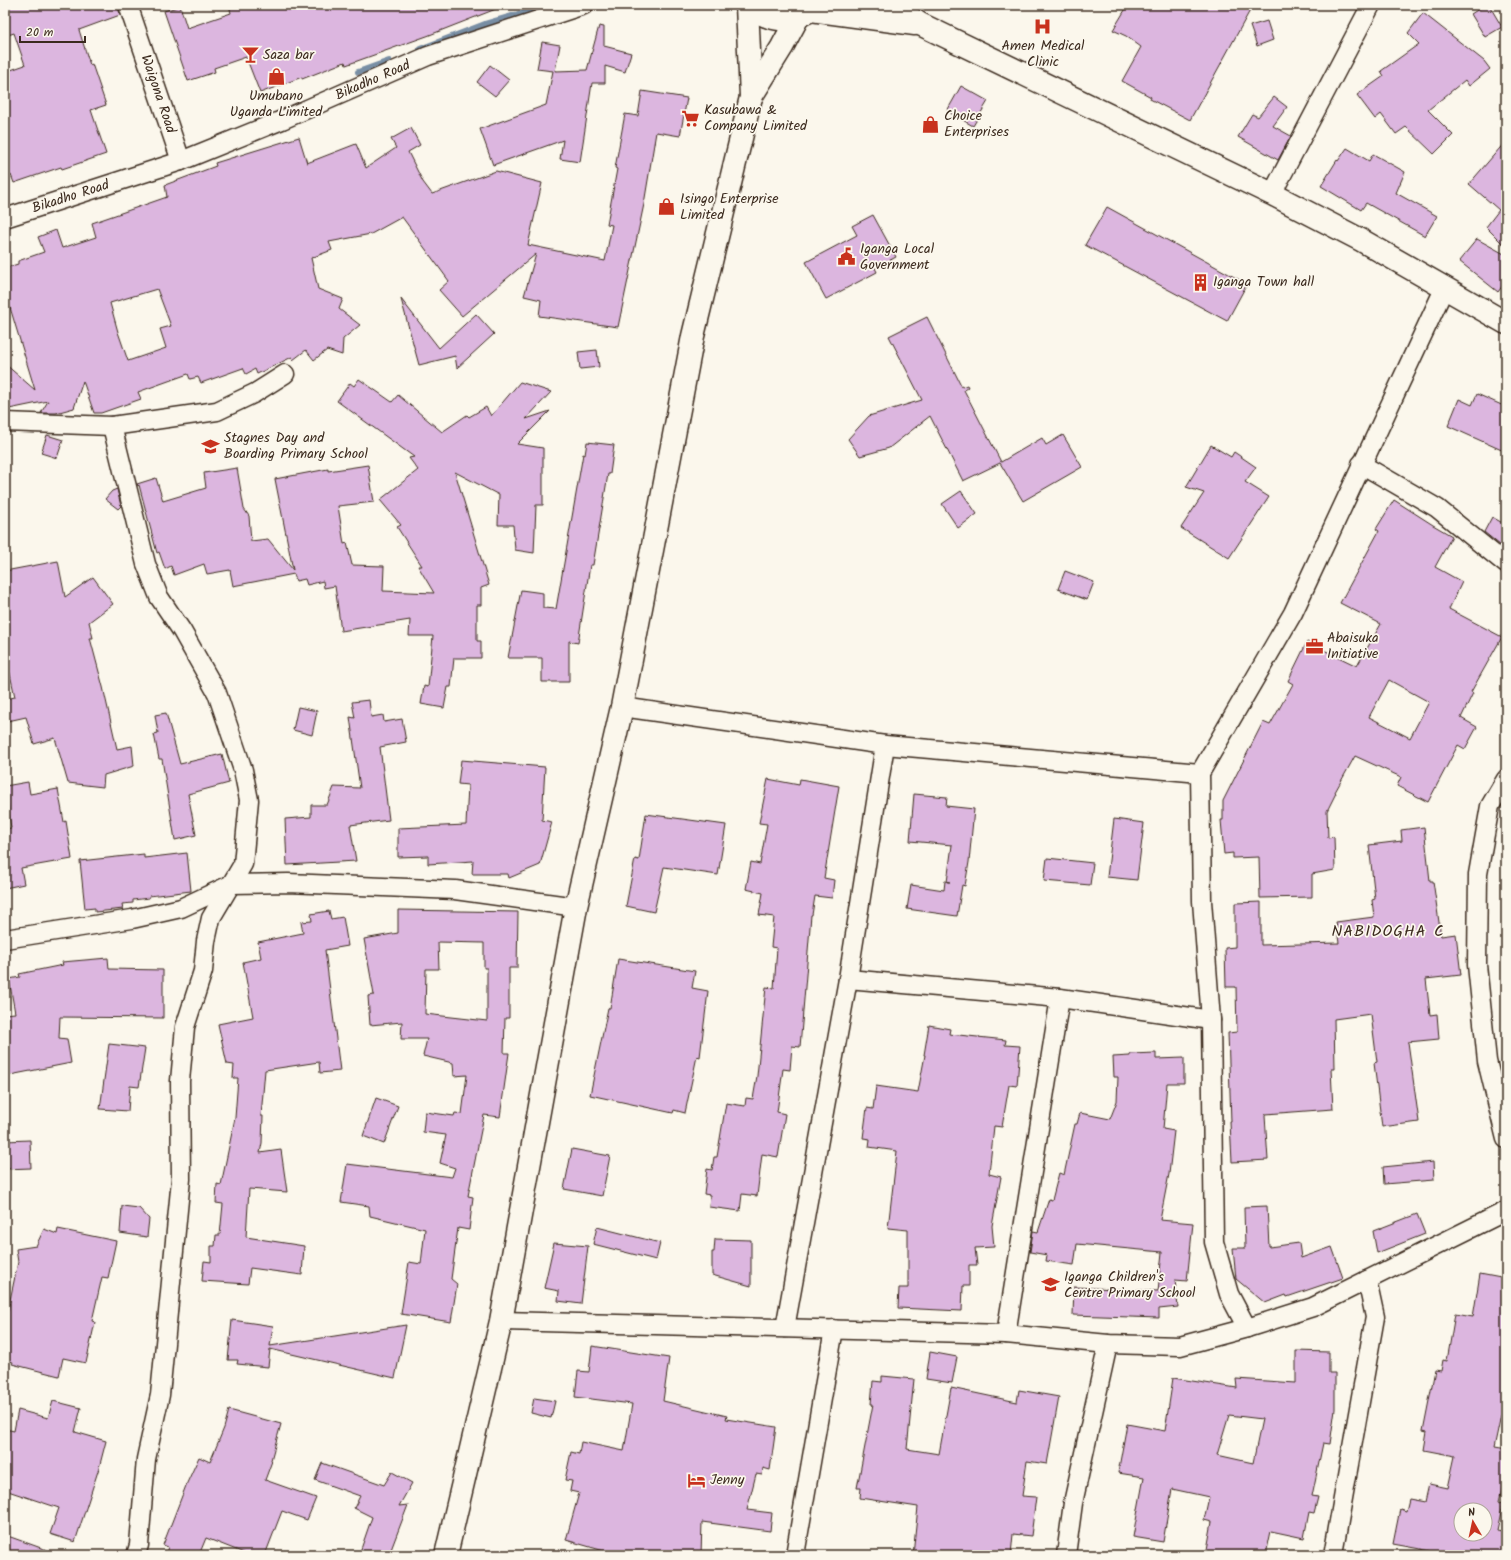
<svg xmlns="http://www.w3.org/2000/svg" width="1511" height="1560" viewBox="0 0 1511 1560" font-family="Kalam,sans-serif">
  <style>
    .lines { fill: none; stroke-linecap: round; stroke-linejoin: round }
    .stream { stroke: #788ea4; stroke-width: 6 }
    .building { fill: #dcb6df; stroke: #3b2a1e; fill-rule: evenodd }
    .street-casing { stroke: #3b2a1e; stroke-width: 21 }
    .secondary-casing { stroke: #3b2a1e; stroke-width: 25 }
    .street { stroke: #fbf7ec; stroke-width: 18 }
    .secondary { stroke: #fbf7ec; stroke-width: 22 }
    .labels { text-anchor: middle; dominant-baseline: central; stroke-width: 3.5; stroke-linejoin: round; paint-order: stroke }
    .poi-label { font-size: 14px; fill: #3b2a1e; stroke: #fbf7ec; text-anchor: start }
    .street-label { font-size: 14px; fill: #3b2a1e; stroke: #fbf7ec }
    .quarter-label { font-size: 16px; letter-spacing: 1px; fill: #3b2a1e; stroke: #fbf7ec }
  </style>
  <rect width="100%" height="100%" fill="#fbf7ec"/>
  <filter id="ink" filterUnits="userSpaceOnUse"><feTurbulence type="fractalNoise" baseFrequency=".025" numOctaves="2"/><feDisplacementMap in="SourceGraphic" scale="8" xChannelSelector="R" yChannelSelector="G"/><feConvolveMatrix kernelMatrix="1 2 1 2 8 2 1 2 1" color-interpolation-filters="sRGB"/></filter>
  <g filter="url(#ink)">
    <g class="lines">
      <g class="stream">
        <polyline points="420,49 485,24 549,5"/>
        <polyline points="358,72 389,61"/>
      </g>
    </g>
    <g class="building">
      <polygon points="5,5 118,5 120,15 79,30 90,65 92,64 106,105 91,110 106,154 62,169 61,167 14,183 11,175 5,177 5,72 25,65 14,33 5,36"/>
      <polygon points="229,5 500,5 501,7 427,36 346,65 345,62 302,79 302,77 260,93 246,57 214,68 215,72 188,81 164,11 180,6 187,28 231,13"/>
      <polygon points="1128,5 1253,5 1190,120 1150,99 1151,97 1122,81 1141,47 1126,36 1113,30"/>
      <polygon points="1485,5 1489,5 1502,27 1485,37 1471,14"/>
      <polygon points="1423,13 1484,61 1490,69 1469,86 1465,80 1428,110 1453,135 1434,154 1406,127 1396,134 1381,114 1375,119 1357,95 1384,76 1381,71 1419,44 1408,33"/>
      <polygon points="1267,21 1273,40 1257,46 1250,26"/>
      <polygon points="599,26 604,27 604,46 631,53 625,72 605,66 605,83 592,83 580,162 560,159 563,140 493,165 480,129 546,105 553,71 537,69 542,42 560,45 555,71 587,70"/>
      <polygon points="490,65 509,80 495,96 477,82"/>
      <polygon points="961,86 988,101 973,126 947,111"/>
      <path d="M642,91l45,7 -7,38 -24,-4 -12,72 -26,123 -79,-11 2,-16 -17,-4 12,-42 -74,62 -23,-26 10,-9 -47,-64 -31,17 -42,8 3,8 -21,8 7,31 25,10 -4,10 21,16 -17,14 -1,16 -15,-5 -13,10 -8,-10 -13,10 -1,-3 -35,17 -2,-5 -9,5 -3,-6 -42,15 -3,-6 -8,2 -2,-5 -50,18 3,7 -40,14h-7l-11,-32 -9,27 -18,5h-15l7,-12 -39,8 -4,-16v-29l30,26 -30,-99v-23l13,-4v-3l26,-9 -6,-15 18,-7 6,18 34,-11 -4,-14 75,-26 -2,-12 51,-19 -1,-3 84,-26 8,26 49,-19 10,24 30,-20 -5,-9 20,-11 9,17 -12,7 15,30 9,12 64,-23 46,12 -14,62 77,16 7,-36 -5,-1 10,-55 -2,-1 10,-54 13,2zM157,289l14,37 -11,3 6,19 -38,13 -10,-29 -8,-29z"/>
      <polygon points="1274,97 1287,107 1273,126 1291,136 1278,160 1238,137 1252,114 1258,117"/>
      <polygon points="1506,141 1506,247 1486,227 1499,210 1469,184"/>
      <polygon points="1347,148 1369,161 1373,154 1405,172 1396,193 1437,216 1425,236 1366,203 1361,210 1321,186 1337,160 1338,161"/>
      <polygon points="1107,207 1247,284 1227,321 1085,245"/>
      <polygon points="873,215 896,257 875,268 877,272 826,299 806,262 857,235 852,226"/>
      <polygon points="1477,239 1506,255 1506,281 1498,292 1459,261"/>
      <polygon points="401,299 439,348 476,314 494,334 457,368 455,356 419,365"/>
      <polygon points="927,317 962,387 967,385 968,387 964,390 1001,462 1042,438 1046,445 1063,435 1082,467 1023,501 1000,463 963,481 930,416 889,448 860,456 848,439 869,416 922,400 889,336"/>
      <polygon points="597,350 599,367 580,369 578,352"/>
      <polygon points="359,379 392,402 398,395 442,432 467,415 469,417 486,407 491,416 520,382 551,392 526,419 550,411 517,444 543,448 543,505 536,505 534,553 515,550 513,525 498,525 499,495 455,472 489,585 481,588 481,605 477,605 477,641 481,641 481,658 454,658 451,687 448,687 444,708 421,704 424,686 428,687 433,636 409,636 410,620 341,631 335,586 324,588 323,581 307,585 305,579 296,581 294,574 233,586 230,570 207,574 204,564 174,575 171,566 165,569 159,552 157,553 139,485 138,486 137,484 156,478 163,501 206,488 204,473 237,468 244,509 249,516 251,541 268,539 293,570 275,479 328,469 328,471 368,465 374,502 338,506 344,544 347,543 352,565 384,566 383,591 434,593 418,566 422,566 397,527 401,525 380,500 418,470 409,458 414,457 337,401 350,383 354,386"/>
      <polygon points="1477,394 1506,407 1506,452 1448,426 1459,399 1472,405"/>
      <polygon points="47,435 63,440 57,458 41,453"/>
      <polygon points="587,442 614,445 610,474 608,474 593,565 590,565 578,643 569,641 569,682 542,682 542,658 508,658 521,590 543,593 543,608 556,609 583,454 585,455"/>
      <polygon points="1211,445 1231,457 1234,452 1256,467 1245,482 1269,497 1229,558 1181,528 1204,493 1186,487"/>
      <polygon points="117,489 121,506 118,509 105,499 112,491"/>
      <polygon points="961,491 977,514 958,528 942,504"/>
      <path d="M1394,500l39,25 19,11 -17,31 27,15 -13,27 53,28 -31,55 2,1 -12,25 16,9 -12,22 -7,-4 -30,57 -31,-16 4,-9 -46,-21 -20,36 1,1 -9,18 1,27 6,-1 1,33 -23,4v23l-52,1 -1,-41 -26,1v-5l-9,1 -3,-34h2v-19l40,-79 7,3 23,-41 -5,-3 19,-39 50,24 24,-42 -41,-21 39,-72 -3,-2zM1389,680l40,22 -19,36 -41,-21z"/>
      <polygon points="1492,517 1506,525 1506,550 1484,532"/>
      <polygon points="58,561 65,597 93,577 113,604 89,622 93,638 90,638 103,687 117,749 132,746 134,766 104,775 103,787 68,783 55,738 34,744 26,717 8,721 5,699 15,697 5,651 5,571"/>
      <polygon points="1065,571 1094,582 1087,600 1058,589"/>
      <polygon points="369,700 371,717 383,715 384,722 402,719 406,742 380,747 389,820 350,825 356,861 287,865 285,819 311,817 311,805 327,805 334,787 360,788 350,717 355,718 352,702"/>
      <polygon points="298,707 317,711 312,735 293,730"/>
      <polygon points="166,713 180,764 222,754 229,783 188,794 196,835 175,840 162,759 159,759 154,734 158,733 155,715"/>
      <polygon points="461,760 545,767 542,820 552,822 540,865 509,878 508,874 472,874 473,861 428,864 428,856 398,857 398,828 466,825 468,785 458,784"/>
      <polygon points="768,779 799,785 800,779 839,786 824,878 834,880 832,898 815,896 812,915 811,915 800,1047 792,1046 790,1070 783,1069 777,1112 785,1114 778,1157 762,1154 757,1196 742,1194 740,1211 709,1207 710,1195 704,1194 707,1169 712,1170 714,1157 717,1157 726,1103 745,1106 746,1098 753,1099 757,1076 766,987 774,988 777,948 771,947 774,917 759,915 763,893 746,889 751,862 760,864 767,824 759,823"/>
      <polygon points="28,782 30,794 58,789 64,822 66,821 72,859 21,868 24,884 5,888 5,829 11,828 5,786"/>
      <polygon points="914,794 947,797 946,806 974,809 969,862 965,886 962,885 957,916 907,909 911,885 944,890 945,881 950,882 947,882 952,845 910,841"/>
      <polygon points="646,814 726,825 718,875 664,867 654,912 626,906 635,859 639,860"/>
      <polygon points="1114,819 1144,823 1137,880 1107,877"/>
      <polygon points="1424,827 1430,881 1433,881 1441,936 1456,934 1461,975 1426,979 1430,1015 1437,1014 1439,1039 1408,1042 1419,1122 1382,1127 1374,1063 1377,1062 1371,1014 1334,1019 1335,1069 1331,1069 1333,1109 1266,1114 1265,1116 1268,1160 1232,1162 1230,1122 1231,1122 1228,1033 1237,1032 1236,987 1226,987 1225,948 1235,947 1235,903 1261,902 1261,945 1339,943 1336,922 1374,917 1372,900 1375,899 1369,845 1402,841 1401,830"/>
      <polygon points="187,853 191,891 149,896 149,898 133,900 133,903 122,904 123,909 95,912 95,908 85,909 80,861 144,854 144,858"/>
      <polygon points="1047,858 1093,863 1090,885 1044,881"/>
      <path d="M398,910l120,2 -1,56h-8v50h-4l-1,35h5l-9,64 -16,-2 -16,81 5,1 -4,33 -11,-2 -7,51 6,5 -6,38 -50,-8 8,-52 12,2 4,-35 -55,-13 -1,-10 -28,-4 6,-38 105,13 3,-9 -15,-5 6,-28 -23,-3 2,-20 29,4 1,-3 7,1 5,-39 -13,1 -1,-13 -30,-7 4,-17h-26l1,-17 -32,3 -2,-29 6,-1 -10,-56 34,-6zM438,942l46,1v25h3v53l-62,-7 1,-45h13z"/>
      <polygon points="329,911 331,919 343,917 348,946 325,950 340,1071 320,1073 319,1062 265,1070 261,1116 263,1116 262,1143 260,1153 281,1150 287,1192 249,1189 246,1237 304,1246 302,1275 250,1268 248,1284 202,1281 204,1261 211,1262 211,1246 215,1246 216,1235 220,1235 223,1204 216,1203 217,1184 221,1185 235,1118 238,1078 233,1078 234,1065 227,1064 218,1024 253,1017 243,962 261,958 258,942 303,933 301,922 312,921 311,914"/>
      <polygon points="108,958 109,969 163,970 163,1018 60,1017 59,1038 67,1039 71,1063 5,1076 5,1014 15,1013 9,979 20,977 19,974 63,965 62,962"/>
      <polygon points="618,959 695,971 692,988 708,991 700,1057 697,1056 685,1113 674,1110 673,1113 590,1095 608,1008 610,1008"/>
      <polygon points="929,1025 950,1029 949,1034 1006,1040 1005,1045 1020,1046 1017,1086 1009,1085 1002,1127 994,1126 989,1174 1001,1177 992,1226 994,1247 975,1248 977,1265 969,1265 969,1286 963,1286 962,1311 898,1308 899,1288 908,1288 908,1230 888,1228 897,1151 869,1147 870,1139 863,1138 867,1108 873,1109 876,1086 918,1092 925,1055 924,1055"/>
      <polygon points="109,1044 145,1048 139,1087 130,1086 128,1111 100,1109"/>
      <polygon points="1156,1053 1156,1059 1184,1058 1184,1083 1167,1083 1163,1129 1174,1131 1169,1174 1160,1220 1193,1223 1187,1281 1175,1280 1178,1307 1159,1309 1159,1318 1073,1315 1074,1287 1158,1291 1162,1252 1077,1244 1074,1265 1046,1261 1047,1255 1030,1252 1033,1231 1038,1232 1049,1199 1052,1200 1059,1173 1064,1175 1075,1124 1077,1124 1080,1113 1110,1119 1117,1101 1118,1077 1114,1077 1113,1057 1130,1056 1130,1054"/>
      <polygon points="376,1098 398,1106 384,1144 363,1136"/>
      <polygon points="30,1140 31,1168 5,1169 5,1141"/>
      <polygon points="572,1149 610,1156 602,1196 564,1189"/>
      <polygon points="1433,1162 1434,1180 1384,1184 1383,1167"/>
      <polygon points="122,1206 139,1208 149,1219 147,1237 120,1233"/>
      <polygon points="1267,1206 1269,1247 1299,1243 1301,1258 1332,1247 1343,1278 1287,1297 1286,1295 1265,1303 1236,1279 1233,1248 1245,1248 1244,1207"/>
      <polygon points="1417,1214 1425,1234 1377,1253 1373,1231"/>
      <polygon points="597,1227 660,1243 656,1260 593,1244"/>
      <polygon points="44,1229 57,1234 58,1229 116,1241 108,1278 102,1277 92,1321 95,1322 86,1363 63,1358 59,1376 12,1364 13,1362 5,1360 5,1324 18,1262 16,1249 36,1246"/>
      <polygon points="715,1239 751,1240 751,1286 712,1275 712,1252 714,1252"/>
      <polygon points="554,1243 588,1246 581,1304 558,1301 559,1291 544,1288"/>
      <path d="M1480,1274l26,5v127l-2,10 -3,-1 -7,33 12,2v22l-7,29 4,2 -6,27 9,2v23h-75v-4l-38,-7 7,-35 6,2 3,-12 16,3 4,-18 19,4 7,-32 -31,-6 3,-18 -4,-1 12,-61 6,1 2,-11 4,1 8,-47 18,3zM1461,1510h24v24h-24z"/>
      <polygon points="232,1320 273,1326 270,1346 406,1325 395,1378 270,1349 268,1367 237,1364 238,1360 228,1360"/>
      <polygon points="592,1346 669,1358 663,1401 727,1416 726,1419 776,1427 770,1470 763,1468 762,1475 756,1474 747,1510 772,1513 770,1531 702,1522 701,1555 618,1555 566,1540 579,1493 570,1491 572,1481 565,1480 571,1452 579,1454 581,1442 624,1451 632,1404 575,1397 578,1371 589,1372"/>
      <path d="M1296,1351l33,1v21h6v36l-5,35 -7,-1 -11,53 6,1 -4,16 -5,-1 -5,26 -33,-7 -5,24h-60l6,-33 -8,-2 5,-23 -37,-8 -9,53 -30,-5 11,-60 -26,-4 9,-49 38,7 8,-53 64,10 -1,-9 60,4zM1229,1415l33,4 -9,44 -36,-8z"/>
      <polygon points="930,1352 957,1357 952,1383 926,1379"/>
      <polygon points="882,1376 914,1379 907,1449 939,1454 951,1388 1017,1402 1019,1390 1059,1397 1047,1464 1027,1461 1022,1496 1036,1497 1031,1536 1013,1534 1011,1555 913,1555 918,1507 860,1498 861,1488 857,1488 873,1404 871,1404 873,1381 882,1382"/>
      <polygon points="534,1398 555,1401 551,1418 531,1413"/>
      <polygon points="53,1401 81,1408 75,1432 106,1441 99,1468 75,1542 50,1534 59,1508 5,1490 5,1429 14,1431 18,1410 48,1418"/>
      <polygon points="229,1410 281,1424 271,1460 272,1461 265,1480 316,1498 307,1520 282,1511 265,1555 249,1555 206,1538 199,1555 165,1555 168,1547 163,1545 187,1483 199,1457 210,1462 224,1428"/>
      <polygon points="322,1463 384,1485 392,1472 412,1483 399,1506 408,1505 389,1555 359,1555 372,1517 354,1508 360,1496 315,1480"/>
      <polygon points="5,1535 55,1553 55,1555 5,1555"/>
    </g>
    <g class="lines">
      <defs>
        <g id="street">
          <path id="s1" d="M128,5l53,156"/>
          <polyline points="1272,194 1371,5"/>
          <path id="s2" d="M5,218l176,-57 101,-41 146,-64 156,-51"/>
          <polyline points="5,422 112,426 217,411 255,393 285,374"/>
          <polyline points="112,426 146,564 159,597 182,631 217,693 243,770 249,800 243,864 211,918 206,941 203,971 185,1027 180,1081 181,1179 160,1395 146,1459 139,1545 136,1555"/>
          <polyline points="1361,464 1437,508 1506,564"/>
          <polyline points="622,707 885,745 1200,773"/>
          <polyline points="1506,779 1490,806 1478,874 1477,965 1487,1061 1506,1139"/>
          <polyline points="5,939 132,919 181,908 232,884 288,883 455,890 576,907"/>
          <polyline points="848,979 1060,998 1211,1020"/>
          <polyline points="501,1321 1006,1334 1108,1344 1180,1346 1247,1328 1313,1307 1506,1211"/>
          <polyline points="785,1328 848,979 885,745"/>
          <polyline points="1247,1328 1229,1294 1214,1242 1211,1020 1202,901 1200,773 1293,613 1444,289"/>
          <polyline points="1006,1334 1060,998"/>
          <polyline points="795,1555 834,1329"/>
          <polyline points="1066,1555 1073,1503 1108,1344"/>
          <polyline points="1333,1555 1375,1317 1367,1280"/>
        </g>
        <g id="secondary">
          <path d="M747,5c20,15 38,19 60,7"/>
          <polyline points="891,5 920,24 1272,194 1361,240 1506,323"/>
          <polyline points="811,10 915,24"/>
          <polyline points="751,97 782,47 798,17"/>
          <polyline points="446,1555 501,1321 576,907 622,707 693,336 751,97 747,5"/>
        </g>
      </defs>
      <use href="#street" class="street-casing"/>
      <use href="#secondary" class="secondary-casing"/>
      <use href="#street" class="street"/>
      <use href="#secondary" class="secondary"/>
    </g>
  </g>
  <defs>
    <symbol id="hospital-bare" viewBox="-9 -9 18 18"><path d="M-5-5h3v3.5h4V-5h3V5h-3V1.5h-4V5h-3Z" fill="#c8321e" stroke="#fbf7ec" stroke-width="2.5" paint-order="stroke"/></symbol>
    <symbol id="bar-bare" viewBox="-9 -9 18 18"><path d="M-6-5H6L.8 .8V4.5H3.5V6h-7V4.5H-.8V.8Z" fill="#c8321e" stroke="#fbf7ec" stroke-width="2.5" paint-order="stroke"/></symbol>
    <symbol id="shop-bare" viewBox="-9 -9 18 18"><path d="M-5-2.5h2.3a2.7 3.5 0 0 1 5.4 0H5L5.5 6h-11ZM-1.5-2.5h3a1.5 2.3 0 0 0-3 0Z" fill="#c8321e" stroke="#fbf7ec" stroke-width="2.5" paint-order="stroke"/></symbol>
    <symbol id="supermarket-bare" viewBox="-9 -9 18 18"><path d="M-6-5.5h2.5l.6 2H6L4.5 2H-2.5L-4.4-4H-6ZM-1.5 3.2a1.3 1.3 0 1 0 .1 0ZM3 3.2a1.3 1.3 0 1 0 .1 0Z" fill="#c8321e" stroke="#fbf7ec" stroke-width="2.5" paint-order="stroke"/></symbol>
    <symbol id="civic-bare" viewBox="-9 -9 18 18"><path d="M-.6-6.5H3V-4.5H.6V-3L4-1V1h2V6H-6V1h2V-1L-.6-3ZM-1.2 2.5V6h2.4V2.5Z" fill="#c8321e" stroke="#fbf7ec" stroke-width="2.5" paint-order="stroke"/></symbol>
    <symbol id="building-bare" viewBox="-9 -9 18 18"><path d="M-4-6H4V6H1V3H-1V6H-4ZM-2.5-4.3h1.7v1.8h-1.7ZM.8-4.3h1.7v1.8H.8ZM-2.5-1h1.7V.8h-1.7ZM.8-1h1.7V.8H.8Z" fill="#c8321e" stroke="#fbf7ec" stroke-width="2.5" paint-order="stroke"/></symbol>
    <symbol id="school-bare" viewBox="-9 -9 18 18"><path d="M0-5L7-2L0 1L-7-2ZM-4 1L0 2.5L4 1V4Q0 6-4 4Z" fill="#c8321e" stroke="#fbf7ec" stroke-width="2.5" paint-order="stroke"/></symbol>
    <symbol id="office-bare" viewBox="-9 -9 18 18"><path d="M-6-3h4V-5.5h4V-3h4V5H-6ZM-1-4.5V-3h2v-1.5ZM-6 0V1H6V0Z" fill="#c8321e" stroke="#fbf7ec" stroke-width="2.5" paint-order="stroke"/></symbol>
    <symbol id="hotel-bare" viewBox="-9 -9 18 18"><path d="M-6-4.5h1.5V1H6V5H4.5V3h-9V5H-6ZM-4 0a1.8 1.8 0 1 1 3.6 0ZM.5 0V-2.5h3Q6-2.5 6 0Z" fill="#c8321e" stroke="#fbf7ec" stroke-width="2.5" paint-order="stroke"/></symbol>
  </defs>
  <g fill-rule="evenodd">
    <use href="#hospital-bare" x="1030" y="14" width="25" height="25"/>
    <use href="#bar-bare" x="238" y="42" width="25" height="25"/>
    <use href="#shop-bare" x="264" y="64" width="25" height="25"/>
    <use href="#supermarket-bare" x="678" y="106" width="25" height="25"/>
    <use href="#shop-bare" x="918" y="112" width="25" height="25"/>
    <use href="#shop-bare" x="654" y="194" width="25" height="25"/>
    <use href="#civic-bare" x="834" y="244" width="25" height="25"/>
    <use href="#building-bare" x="1188" y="270" width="25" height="25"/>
    <use href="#school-bare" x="198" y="434" width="25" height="25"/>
    <use href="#office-bare" x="1302" y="634" width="25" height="25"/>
    <use href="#school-bare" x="1038" y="1272" width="25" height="25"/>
    <use href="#hotel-bare" x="684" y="1468" width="25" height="25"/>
  </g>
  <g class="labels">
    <g class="poi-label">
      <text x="1043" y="46" text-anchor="middle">Amen Medical<tspan x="1043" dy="16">Clinic</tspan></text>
      <text x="263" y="55">Saza bar</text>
      <text x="276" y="96" text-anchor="middle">Umubano<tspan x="276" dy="16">Uganda Limited</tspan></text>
      <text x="704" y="110">Kasubawa &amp;<tspan x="704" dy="16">Company Limited</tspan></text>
      <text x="944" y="116">Choice<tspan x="944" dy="16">Enterprises</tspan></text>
      <text x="680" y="199">Isingo Enterprise<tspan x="680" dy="16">Limited</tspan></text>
      <text x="860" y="249">Iganga Local<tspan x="860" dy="16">Government</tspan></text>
      <text x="1213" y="282">Iganga Town hall</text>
      <text x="224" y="438">Stagnes Day and<tspan x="224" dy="16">Boarding Primary School</tspan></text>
      <text x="1327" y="638">Abaisuka<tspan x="1327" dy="16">Initiative</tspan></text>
      <text x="1064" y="1277">Iganga Children's<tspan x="1064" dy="16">Centre Primary School</tspan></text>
      <text x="710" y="1480">Jenny</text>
    </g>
    <g class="street-label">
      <text stroke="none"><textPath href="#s2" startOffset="393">Bikadho Road</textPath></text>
      <text stroke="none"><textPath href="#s1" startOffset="94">Waigona Road</textPath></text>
      <text stroke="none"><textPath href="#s2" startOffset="69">Bikadho Road</textPath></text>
    </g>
    <g class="quarter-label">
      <text x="1388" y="931">NABIDOGHA C</text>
    </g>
  </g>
  <rect width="1511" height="1560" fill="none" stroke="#fbf7ec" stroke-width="20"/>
  <rect x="10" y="10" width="1491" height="1540" fill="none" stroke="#3b2a1e" stroke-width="1.5" filter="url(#ink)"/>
  <g transform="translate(1473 1522) rotate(351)"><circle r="19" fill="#fbf7ec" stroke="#aea59a"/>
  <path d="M0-3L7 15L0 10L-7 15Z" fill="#c8321e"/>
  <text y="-6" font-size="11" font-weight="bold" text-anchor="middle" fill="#3b2a1e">N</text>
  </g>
  <path d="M20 36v6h65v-6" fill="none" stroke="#3b2a1e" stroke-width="2"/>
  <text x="26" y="36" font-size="12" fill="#3b2a1e" stroke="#fbf7ec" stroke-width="3" paint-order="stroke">20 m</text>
</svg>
